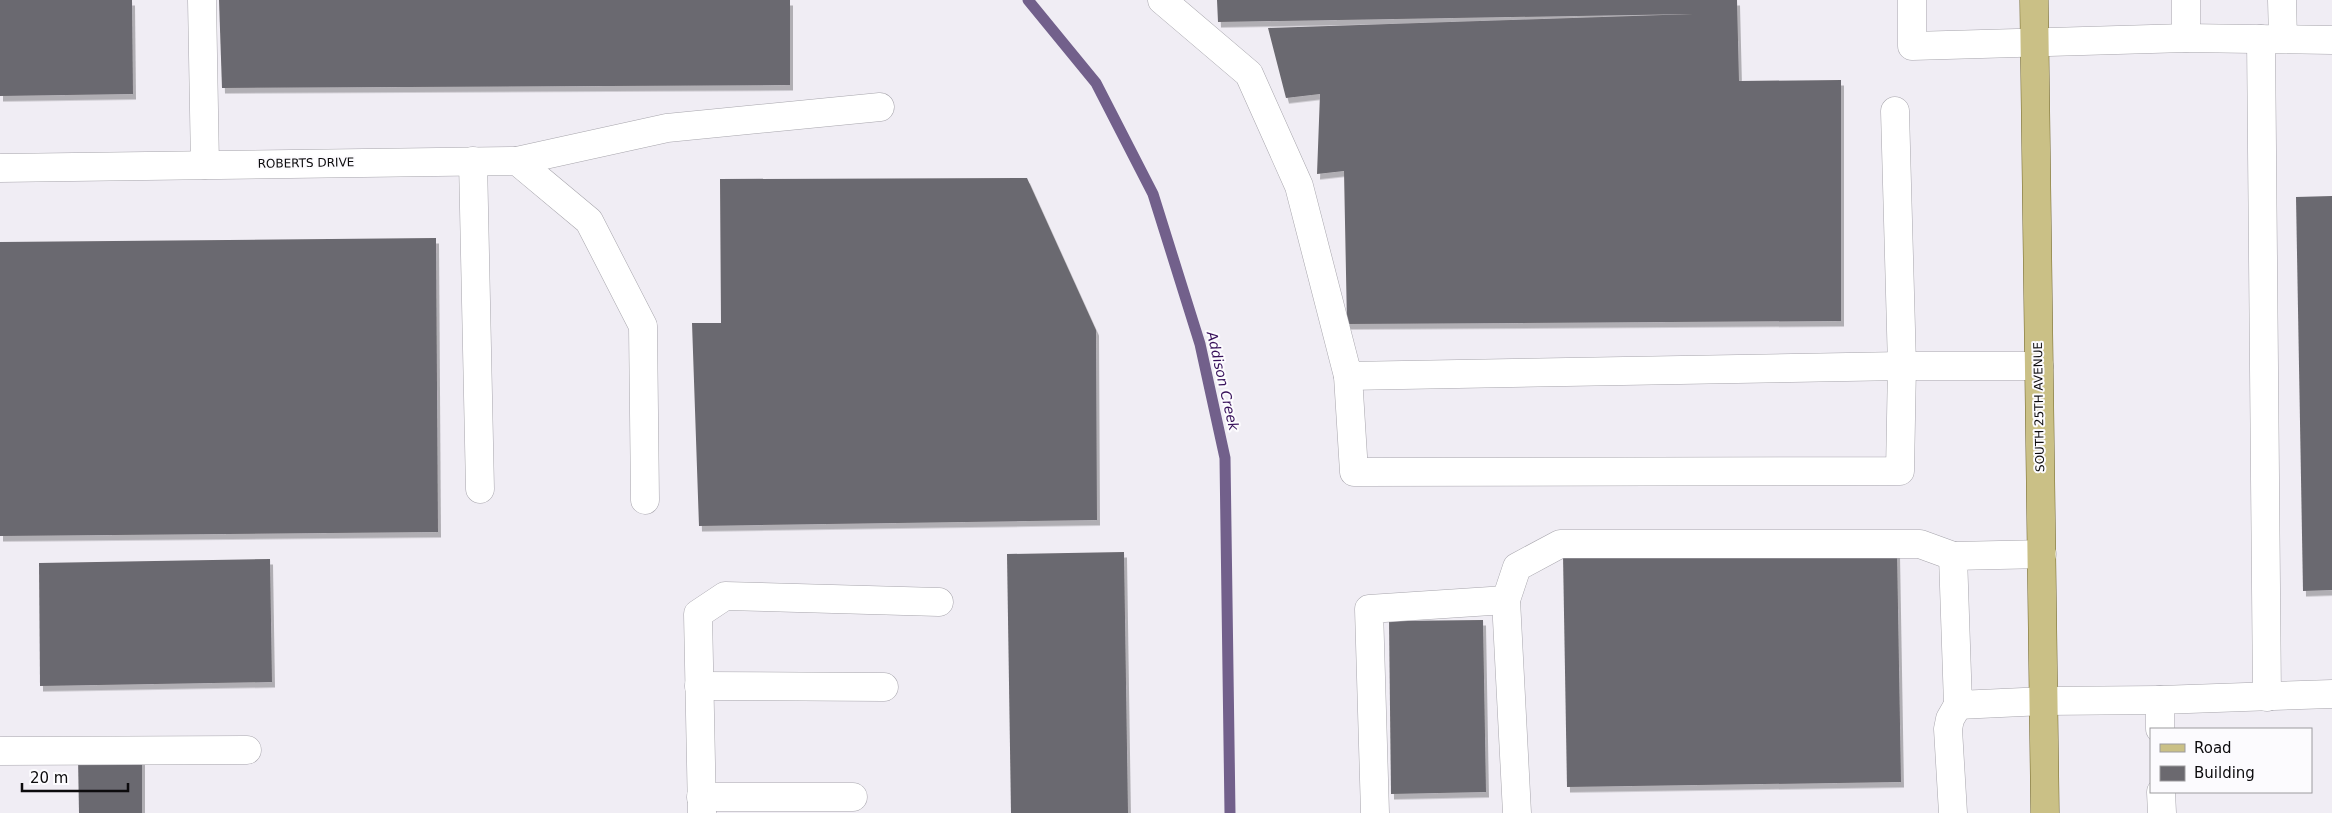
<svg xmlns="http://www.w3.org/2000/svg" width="2332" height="813" viewBox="0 0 2332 813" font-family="'DejaVu Sans',sans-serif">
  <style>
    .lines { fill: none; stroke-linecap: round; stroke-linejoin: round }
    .stream { stroke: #72608b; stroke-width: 11 }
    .building { fill: #6b696f; filter: url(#shadow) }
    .minor-casing { stroke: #a7a5ac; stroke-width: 29 }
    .major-casing { stroke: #706528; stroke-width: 29 }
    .minor { stroke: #fff; stroke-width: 28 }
    .major { stroke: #cac086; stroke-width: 28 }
    .labels { text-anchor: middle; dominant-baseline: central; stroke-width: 4; stroke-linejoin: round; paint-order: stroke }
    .street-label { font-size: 12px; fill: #0c0b0d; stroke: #fcfbfe }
    .water-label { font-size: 14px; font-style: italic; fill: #37105a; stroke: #fcfbfe }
  </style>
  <defs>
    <filter id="shadow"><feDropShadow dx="3" dy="5.5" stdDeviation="0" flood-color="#0004"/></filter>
  </defs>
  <rect width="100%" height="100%" fill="#f0edf4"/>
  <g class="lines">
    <polyline class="stream" points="1028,0 1096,83 1153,194 1200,344 1225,458 1230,813"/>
  </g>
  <g class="building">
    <polygon points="0,0 132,0 133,94 0,96"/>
    <polygon points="219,0 790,0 790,85 222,88"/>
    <polygon points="1217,0 1737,0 1739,81 1841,80 1841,321 1347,324 1344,171 1317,174 1320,94 1286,98 1268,28 1693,14 1218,22"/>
    <polygon points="1027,178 1096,330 1097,520 699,526 692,323 721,323 720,179"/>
    <polygon points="2332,196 2332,590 2303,591 2296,197"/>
    <polygon points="436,238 438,532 0,536 0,242"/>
    <polygon points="1897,550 1901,782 1567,787 1563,555"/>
    <polygon points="1124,552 1128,813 1011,813 1007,554"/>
    <polygon points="270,559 272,682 40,686 39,563"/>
    <polygon points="1483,620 1486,792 1391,794 1389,621"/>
    <polygon points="142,756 142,813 79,813 78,757"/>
  </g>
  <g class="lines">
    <defs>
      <g id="minor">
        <polyline points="202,0 205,165"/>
        <polyline points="1162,0 1249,74 1299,186 1348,376 1902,366 2039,366"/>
        <polyline points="1912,0 1912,46 2186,38 2332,40"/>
        <polyline points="2186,0 2186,38"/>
        <polyline points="2282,0 2283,39"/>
        <polyline points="2261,39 2267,697"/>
        <polyline points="473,161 480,489"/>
        <polyline points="517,161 667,128 880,107"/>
        <polyline points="0,168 517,161 589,221 643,326 645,500"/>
        <polyline points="1348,376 1354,472 1900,471 1902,366 1895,111"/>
        <polyline points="2042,554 1953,556 1958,705 2044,701 2160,700 2160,729"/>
        <polyline points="699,686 884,687"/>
        <polyline points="2160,700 2332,694"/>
        <polyline points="0,751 247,750"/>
        <polyline points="2161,792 2162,813"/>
        <polyline points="701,797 853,797"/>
        <polyline points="702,813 698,614 725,596 939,602"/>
        <polyline points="1375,813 1369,609 1506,600"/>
        <polyline points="1517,813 1506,600 1517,567 1560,544 1920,544 1953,556"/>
        <polyline points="1953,813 1948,729 1950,719 1958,705"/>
      </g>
      <polyline id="major" points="2034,0 2045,813"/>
    </defs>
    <use href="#minor" class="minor-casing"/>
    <use href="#major" class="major-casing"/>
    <use href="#minor" class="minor"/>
    <use href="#major" class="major"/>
  </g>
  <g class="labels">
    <g class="street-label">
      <text transform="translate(306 163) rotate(-1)">ROBERTS DRIVE</text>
      <text transform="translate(2039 407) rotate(-91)">SOUTH 25TH AVENUE</text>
    </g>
    <g class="water-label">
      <text transform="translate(1223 381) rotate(77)">Addison Creek</text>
    </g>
  </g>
  <rect x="2150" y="728" width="162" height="65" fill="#fcfbfe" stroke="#9c9b9e"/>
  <rect x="2160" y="744" width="25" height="8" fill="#cac086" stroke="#9c9b9e"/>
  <text x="2194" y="753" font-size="15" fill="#0c0b0d">Road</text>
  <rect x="2160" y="766" width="25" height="15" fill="#6b696f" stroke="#9c9b9e"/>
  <text x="2194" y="778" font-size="15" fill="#0c0b0d">Building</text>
  <path d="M22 783v8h106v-8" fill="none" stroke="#0c0b0d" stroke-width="2.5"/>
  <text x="30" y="783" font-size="15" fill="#0c0b0d" stroke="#fcfbfe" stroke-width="4" paint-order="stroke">20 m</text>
</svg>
